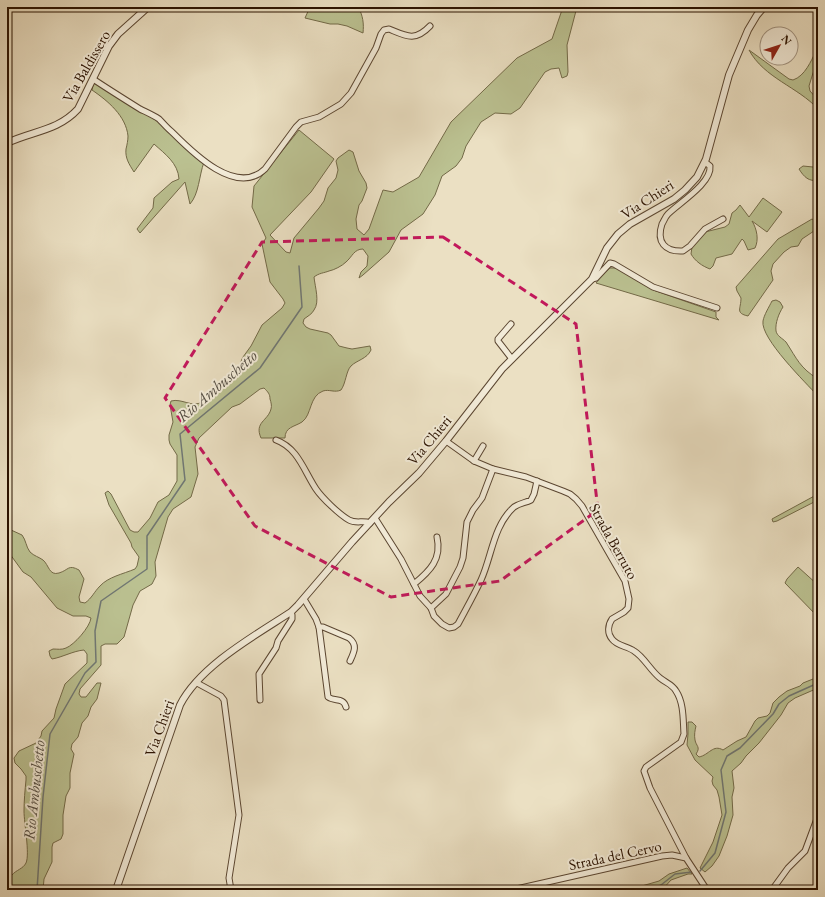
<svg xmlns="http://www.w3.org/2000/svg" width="825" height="897" viewBox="0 0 825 897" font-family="'EB Garamond',serif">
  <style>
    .green { fill: #bbc191; stroke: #736a48 }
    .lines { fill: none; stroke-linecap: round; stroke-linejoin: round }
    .stream { stroke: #707773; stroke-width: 1.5 }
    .minor-casing { stroke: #5b4631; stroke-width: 7 }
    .tertiary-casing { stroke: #5b4631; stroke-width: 8 }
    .minor { stroke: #f2ebd8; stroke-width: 5 }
    .tertiary { stroke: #f2ebd8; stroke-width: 6 }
    .marked { fill: none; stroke: #c2185b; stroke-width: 3; stroke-dasharray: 8 5; stroke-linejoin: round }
    .labels { text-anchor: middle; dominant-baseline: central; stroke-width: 4; stroke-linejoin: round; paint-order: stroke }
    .street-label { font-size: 15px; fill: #2b1200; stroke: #f2ebd8 }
    .water-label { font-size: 16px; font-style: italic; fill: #534d43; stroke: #f2ebd8 }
  </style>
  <rect width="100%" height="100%" fill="#ebe0c3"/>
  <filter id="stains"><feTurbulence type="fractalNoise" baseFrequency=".005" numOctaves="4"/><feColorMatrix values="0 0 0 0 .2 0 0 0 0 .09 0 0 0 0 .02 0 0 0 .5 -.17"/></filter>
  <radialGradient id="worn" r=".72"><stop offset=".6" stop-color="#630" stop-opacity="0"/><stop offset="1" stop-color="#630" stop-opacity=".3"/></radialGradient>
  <g class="green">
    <path d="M310,7h48c5,8 6,17 5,26l-16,-7 -9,-2h-8l-25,-6z"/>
    <path d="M563,7h14l-10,38 1,27 -1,4 -5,2 -3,-10 -8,1 -6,3 -25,36 -9,6 -16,-1 -14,9 -15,24 -4,12 -6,8 -14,10 -7,19 -12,19 -22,16 -12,22 -26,23 -4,3 2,-6 6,-6 1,-10 -5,-7c-9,0 -11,8 -17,13 -4,4 -12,8 -17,9 -5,2 -10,2 -15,6 1,10 6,25 0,33 -2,4 -6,6 -10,9l-1,4 3,4 4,2 18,4 3,2 8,11 8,2 5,1 18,-3 1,4c-4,9 -14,10 -20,16 -5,5 -5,17 -10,24 -6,3 -12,-1 -18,1 -14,5 -11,24 -21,31 -8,5 -17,5 -17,16h-24c-7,-16 7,-17 10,-29 1,-3 0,-7 -1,-10 0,-5 -2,-7 -6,-11l-4,1 -20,15 -8,3 -33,31 -4,9 3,27 -7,23 -18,12 -5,8 -13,45 1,14 -4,8 -12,7 -7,14 -9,32 -7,7h-12l-4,2v19l-21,24 -1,5 2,3h5l11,-14h4l-4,16 -6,8 -3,9 -6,7 -4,14 -6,7 -1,5 3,5 -4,19v15l-4,8 -3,19v19l-2,5 -8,4 -1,4v15l-8,17 -1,11h-36v-16l5,1c4,-5 11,-6 14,-12 4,-9 -2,-40 -2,-52 0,-10 1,-21 2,-31v-4l-5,-7 -6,-6 -1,-5 5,-7 17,-8 5,-7 1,-5 12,-13 2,-9 9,-25 22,-21v-9l-3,-4c-11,1 -21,7 -32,9l-2,-3 -1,-5 4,-2c4,0 9,1 13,-1 8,-3 24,-21 25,-30l-5,-2h-13l-16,-8 -26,-31 -8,-5 -16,-22v-26l4,6 11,5c4,5 4,12 8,17 4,4 9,5 13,8 6,5 6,16 16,13 10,-3 9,-9 20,-3l5,9 -5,18 1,5 5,1c7,-5 9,-11 15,-17 8,-9 23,-12 35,-17l2,-3 2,-9 -7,-10 -1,-4 -22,-38 -4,-12 3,-2 3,3 19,36 4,2h4l12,-14 8,-16 11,-7 8,-14v-26l-7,-11 -1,-4v-5l4,-13 -3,-17 1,-4c11,-3 21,7 31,1l4,-7 16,-9 15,-16 6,-13 8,-11 11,-21 20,-17 3,-5 -2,-4 -13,-17 -8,-38 4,-6 -14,-31 2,-21 45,-56 35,29 -23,33 -41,43 16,17 4,1 4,-15 25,-30 5,-7 4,-13 8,-10 2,-8 -2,-9 2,-3 11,-8 4,2 6,19 7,12 1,5 -5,13 -3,4 -3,14 1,10 7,6 5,-6 14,-39 10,2 26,-15 32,-55 66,-64 35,-19z"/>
    <path d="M749,50l40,29 4,1c12,-4 18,-19 23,-29l2,-1v13l-5,10 -4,13 1,5 8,9v9c-20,-22 -54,-31 -69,-59z"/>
    <path d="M94,81l63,40 47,41c-5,14 -5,32 -14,42l-5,-22 -45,51 -3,-4 16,-21 1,-10 18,-16 7,-3c-1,-16 -14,-25 -25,-35l-20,28c-5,-8 -9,-14 -8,-23 1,-4 2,-9 2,-13 -2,-20 -20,-35 -36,-46z"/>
    <path d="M818,158v22c-9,2 -14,-3 -19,-11l4,-3 10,1 3,-3z"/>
    <path d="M763,198l19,14 -15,20 -15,-11c5,8 7,19 3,27l-7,2 -4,-9 -2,-2 -10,15 -16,4 -3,8 -3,3c-8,-3 -15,-8 -19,-15l1,-7 13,-15 20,-5 4,-3 3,-11 4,-3 4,-5 9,12z"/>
    <path d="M812,219l6,3 -1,7 -15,10 -4,7 -7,1 -7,5 -11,12 -2,7 2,9 -25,36c-13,-3 -7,-7 -7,-18l-4,-7 -1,-4 42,-48z"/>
    <polygon points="610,268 617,268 653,290 716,312 716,317 719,320 596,283 602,275"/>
    <path d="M776,300l4,2 3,5c-4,6 -8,16 -7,24 1,5 6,7 10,11 11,17 14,26 32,37v17c-12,-13 -58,-58 -55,-75 1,-6 6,-14 9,-20z"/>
    <polygon points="818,494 818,500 777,521 773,522 772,519"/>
    <polygon points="798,567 818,585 818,617 785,583 787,579"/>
    <path d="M818,677v11l-23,10 -7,5 -7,12 -22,28 -13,13 -5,7 -9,8 2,17 -2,9 1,18 -6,21 -8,20 -7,10 -7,6 -5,-4 13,-26 9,-27 -3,-18 -2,-7 -4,-5 -1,-4 1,-4 -18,-17 -8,-15 1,-11v-12h4l4,4c-1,4 -2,9 -1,14 1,6 6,7 1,14l3,3c10,-2 14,-13 24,-7l14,-9 9,-4 9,-16 3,-3 9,-2 3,-3 3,-10 6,-6 8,-6 13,-5 3,-3z"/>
    <polygon points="687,868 692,874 688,874 671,880 662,890 628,890 659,881 669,874"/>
  </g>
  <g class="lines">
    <g class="stream">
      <polyline points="700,871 715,853 726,812 721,770 727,756 740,748 773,714 779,704 789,696 818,683"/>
      <polyline points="37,890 43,797 50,734 85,673 96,662 95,631 101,601 147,569 147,536 185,480 180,434 260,368 302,307 299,266"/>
      <polyline points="650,890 661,885 675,874 692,872"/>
    </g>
    <defs>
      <g id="minor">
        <path d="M93,79c15,10 31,20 47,30 6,3 13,6 19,10 4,4 8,9 13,13 20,20 64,65 93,37l31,-42 5,-5 18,-5 22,-13 10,-11 25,-45 5,-14 3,-4 5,-1c17,7 26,13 41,-3"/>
        <path d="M705,162l5,4c2,17 -31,37 -42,48 -3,3 -4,7 -6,10 -6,18 3,28 21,27l7,-5 15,-17 18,-10"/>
        <polyline points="592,279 596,278 610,263 614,264 653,287 717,308"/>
        <polyline points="511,324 498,339 498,341 512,359"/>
        <path d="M276,440c22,8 28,31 40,49 6,9 24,26 33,31 7,4 14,0 21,3"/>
        <path d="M446,441l28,20 19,8 33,8 37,14 7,3 6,5 6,7 43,75 4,18 -1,9 -4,4 -12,7c-4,6 -5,14 0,20 5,7 15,7 22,12 10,6 16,19 26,27 6,5 12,6 16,13 8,12 7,29 8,43l-3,8 -35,25 -2,4 6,17 36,70"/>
        <polyline points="474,461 483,446"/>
        <path d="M375,518l26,41 19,37 11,12 3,8 8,8 7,4 5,-1 4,-3c8,-15 16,-29 23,-44 11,-24 12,-54 33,-73 6,-4 11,-4 17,-7l3,-6 3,-13"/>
        <path d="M414,584c16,-13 28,-25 23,-47"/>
        <path d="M304,599l12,20 3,8 9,70c7,5 15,0 18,10"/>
        <polyline points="431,608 446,594 460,567 463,558 467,522 473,510 482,498 493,469"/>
        <path d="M319,627h4l26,11c9,7 5,14 1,23"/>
        <polyline points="197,683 221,696 224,700 239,815 229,878 231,890"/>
        <polyline points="260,700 259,674 276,648 278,641 292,619 292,615 291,612"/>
        <polyline points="512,890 662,856 672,855 686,858 707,890"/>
        <polyline points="772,890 788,868 805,851 818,816"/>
      </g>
      <g id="tertiary">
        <path d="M7,143c25,-12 51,-12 71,-34l31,-63 9,-12 30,-27"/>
        <path d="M116,890l64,-185c20,-39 74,-69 111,-93l7,-7 54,-63 37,-40 30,-29 27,-32 56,-72 90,-90 15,-31 11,-14 12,-10 44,-25 11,-9 12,-13 9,-18 23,-84 19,-45 9,-15 7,-8"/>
      </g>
    </defs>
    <use href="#minor" class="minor-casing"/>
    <use href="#tertiary" class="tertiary-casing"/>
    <use href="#minor" class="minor"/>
    <use href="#tertiary" class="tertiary"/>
  </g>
  <path class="marked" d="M443,237l133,87 22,186 -98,71 -109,16 -136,-71 -90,-128 97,-156z"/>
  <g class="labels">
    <g class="street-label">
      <text transform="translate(86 66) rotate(-60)">Via Baldissero</text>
      <text transform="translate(647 199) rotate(-33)">Via Chieri</text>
      <text transform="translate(429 440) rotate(-50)">Via Chieri</text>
      <text transform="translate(614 541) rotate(61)">Strada Berruto</text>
      <text transform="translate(159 728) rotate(-70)">Via Chieri</text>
      <text transform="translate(615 855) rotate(-12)">Strada del Cervo</text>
    </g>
    <g class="water-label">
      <text transform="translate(217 386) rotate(-41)">Rio Ambuschetto</text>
      <text transform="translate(34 790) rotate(-84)">Rio Ambuschetto</text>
    </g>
  </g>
  <rect width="825" height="897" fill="none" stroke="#ebe0c3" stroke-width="24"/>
  <rect x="8" y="8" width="809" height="881" fill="none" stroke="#2b1200" stroke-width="2"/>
  <rect x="12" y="12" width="801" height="873" fill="none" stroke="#2b1200"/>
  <g transform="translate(779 46) rotate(51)"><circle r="19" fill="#f2ebd8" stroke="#a29482"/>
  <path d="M0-3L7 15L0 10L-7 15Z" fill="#8f2418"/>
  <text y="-6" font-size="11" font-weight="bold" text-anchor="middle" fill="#2b1200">N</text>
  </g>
  <rect width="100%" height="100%" filter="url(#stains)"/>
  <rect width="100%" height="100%" fill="url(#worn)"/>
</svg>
